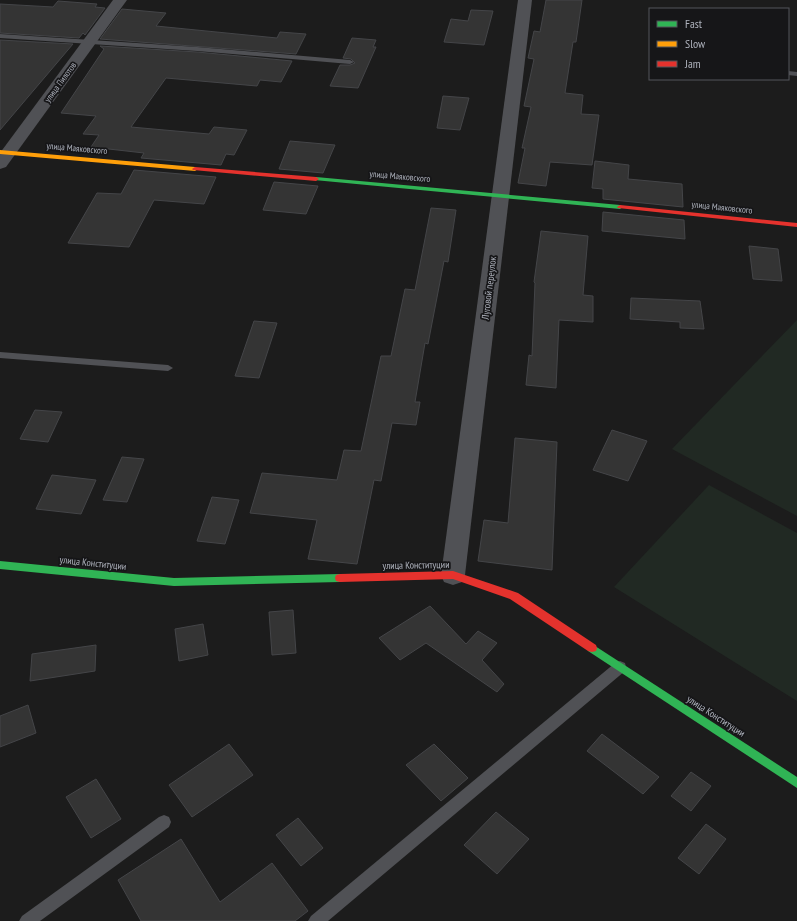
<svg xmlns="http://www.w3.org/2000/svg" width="797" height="921" viewBox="0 0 797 921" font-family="'PT Sans Narrow',sans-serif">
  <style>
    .green { fill: #212923 }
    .building { fill: #343434; stroke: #444548 }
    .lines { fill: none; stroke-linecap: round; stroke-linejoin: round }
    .lane { fill: #505155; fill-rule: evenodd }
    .street { fill: #505155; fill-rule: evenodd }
    .fast { fill: #30b455; fill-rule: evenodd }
    .slow { fill: #ff9f0a; fill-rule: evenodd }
    .jam { fill: #e5322d; fill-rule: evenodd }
    .labels { text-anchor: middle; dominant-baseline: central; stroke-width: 3.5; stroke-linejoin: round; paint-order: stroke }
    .far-street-label { font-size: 9px; fill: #aeb2bc; stroke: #161618 }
    .street-label { font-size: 10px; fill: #aeb2bc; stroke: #161618 }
  </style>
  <rect width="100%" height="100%" fill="#1c1c1c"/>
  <g class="green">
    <polygon points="797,320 797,516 672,449"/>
    <polygon points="709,485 797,533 797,701 614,587"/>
  </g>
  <g class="building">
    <polygon points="546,0 582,0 576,42 573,42 565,93 583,95 581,114 599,115 592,165 550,162 546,186 518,183 525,148 522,148 531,107 524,106 534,59 528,58 534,31 540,32"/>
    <polygon points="58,1 97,4 95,7 105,8 85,35 83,33 79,38 0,33 0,4 53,7"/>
    <polygon points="122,9 166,13 156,26 277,38 280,32 306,34 296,54 100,39"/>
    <polygon points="471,10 493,11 484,45 444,42 451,19 468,21"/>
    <polygon points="352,38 376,40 373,47 376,47 358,88 330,86 340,65 350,65 355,63 351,59 343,58"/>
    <polygon points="0,40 73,44 0,130"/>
    <polygon points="100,46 197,52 292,61 281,82 260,80 257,86 166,78 131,127 209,134 214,127 247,130 234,155 226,154 221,165 141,158 144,153 91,147 99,135 83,134 96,116 61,113 104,49"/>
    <polygon points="443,96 469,98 460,130 437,128"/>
    <polygon points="290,141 335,145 323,173 279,169"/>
    <polygon points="595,161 629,165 628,179 682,184 683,207 603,199 603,189 592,188"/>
    <polygon points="134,170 216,177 204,204 154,200 129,247 68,243 97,193 121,194"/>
    <polygon points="274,182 318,186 306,214 263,210"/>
    <polygon points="431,208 456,210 448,262 444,261 428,344 425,343 415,402 420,402 416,425 392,423 381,481 374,480 357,564 308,559 317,520 250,513 262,473 337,480 344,450 361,451 381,356 391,356 405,289 415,290"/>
    <polygon points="603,212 684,220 685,239 602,231"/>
    <polygon points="541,231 588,236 583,295 593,296 593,322 559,320 556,388 526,385 529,355 532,356 535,283 534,282"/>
    <polygon points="749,246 778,249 782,281 753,279"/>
    <polygon points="631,298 700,301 704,329 680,328 680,322 630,319"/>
    <polygon points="254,321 277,323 259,378 235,376"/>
    <polygon points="35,410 62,412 48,442 20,439"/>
    <polygon points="612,430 647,441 628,481 593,470"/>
    <polygon points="515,438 557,442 552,570 478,561 484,520 508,523"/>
    <polygon points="122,457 144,459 127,502 103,500"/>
    <polygon points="52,475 96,480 81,514 36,509"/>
    <polygon points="212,497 239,500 225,544 197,541"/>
    <polygon points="430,606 466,644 478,631 497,643 482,660 504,684 497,692 426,643 400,660 379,638"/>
    <polygon points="293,610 296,653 272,655 269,612"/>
    <polygon points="203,624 208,655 179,661 175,629"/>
    <polygon points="96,645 95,671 30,681 32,654"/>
    <polygon points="28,705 36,733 0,747 0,716"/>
    <polygon points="602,734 659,777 643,794 587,751"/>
    <polygon points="229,744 253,775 192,817 169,785"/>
    <polygon points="434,744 468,778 441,801 406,765"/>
    <polygon points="691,772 711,786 691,811 671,796"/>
    <polygon points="96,779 121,819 91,838 66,797"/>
    <polygon points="496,812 529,839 497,874 464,845"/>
    <polygon points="298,818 323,848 301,866 276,835"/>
    <polygon points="706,824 726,839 699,874 678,858"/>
    <polygon points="181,839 220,902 272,863 308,911 295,921 141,921 118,880"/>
  </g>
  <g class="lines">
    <g class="lane">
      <polygon points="0,34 197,47 350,60 354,62 350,64 197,51 0,38"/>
      <polygon points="788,71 797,72 797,76 788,75"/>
      <polygon points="0,352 168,365 173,368 168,371 0,358"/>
      <polygon points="620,661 625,663 626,667 625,671 328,921 308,921 311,916 615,663"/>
      <polygon points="164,815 169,817 171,822 169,827 40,921 19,921 22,916 159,817"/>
    </g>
    <g class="street">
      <polygon points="113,0 127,0 6,167 0,169 0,153"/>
      <polygon points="518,0 532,0 465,575 462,582 453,585 444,582 441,575"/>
    </g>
    <g class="fast">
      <polygon points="316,177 620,205 623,207 620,209 314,180 313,179"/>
      <polygon points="0,561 174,578 340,574 344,575 345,578 344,581 340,582 174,586 0,569"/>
      <polygon points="592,644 797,777 797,788 588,651 587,648 588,645"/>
    </g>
    <polygon class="slow" points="0,150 195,167 198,169 195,171 0,154"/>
    <g class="jam">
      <polygon points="195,167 316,177 319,179 316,181 193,170 192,169"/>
      <polygon points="620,205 797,223 797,227 618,208 617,207"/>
      <polygon points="453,571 518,593 596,645 597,648 596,651 592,652 588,651 510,599 453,579 340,582 336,581 335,578 336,575 340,574"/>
    </g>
  </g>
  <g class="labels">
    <g class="far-street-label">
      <text transform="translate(60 82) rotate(-54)">улица Пилотов</text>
      <text transform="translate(77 148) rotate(5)">улица Маяковского</text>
      <text transform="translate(400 176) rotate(5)">улица Маяковского</text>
      <text transform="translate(722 207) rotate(6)">улица Маяковского</text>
    </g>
    <g class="street-label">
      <text transform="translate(489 288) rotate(-83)">Луговой переулок</text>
      <text transform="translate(93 563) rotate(6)">улица Конституции</text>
      <text transform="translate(416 565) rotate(-1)">улица Конституции</text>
      <text transform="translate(716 716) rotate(33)">улица Конституции</text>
    </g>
  </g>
  <rect x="649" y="8" width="140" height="72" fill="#161618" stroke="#53545a"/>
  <rect x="657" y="21" width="20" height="6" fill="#30b455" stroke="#53545a"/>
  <text x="685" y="28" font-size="12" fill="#aeb2bc">Fast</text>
  <rect x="657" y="41" width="20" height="6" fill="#ff9f0a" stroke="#53545a"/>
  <text x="685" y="48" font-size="12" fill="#aeb2bc">Slow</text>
  <rect x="657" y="61" width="20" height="6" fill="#e5322d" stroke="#53545a"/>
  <text x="685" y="68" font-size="12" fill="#aeb2bc">Jam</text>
</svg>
